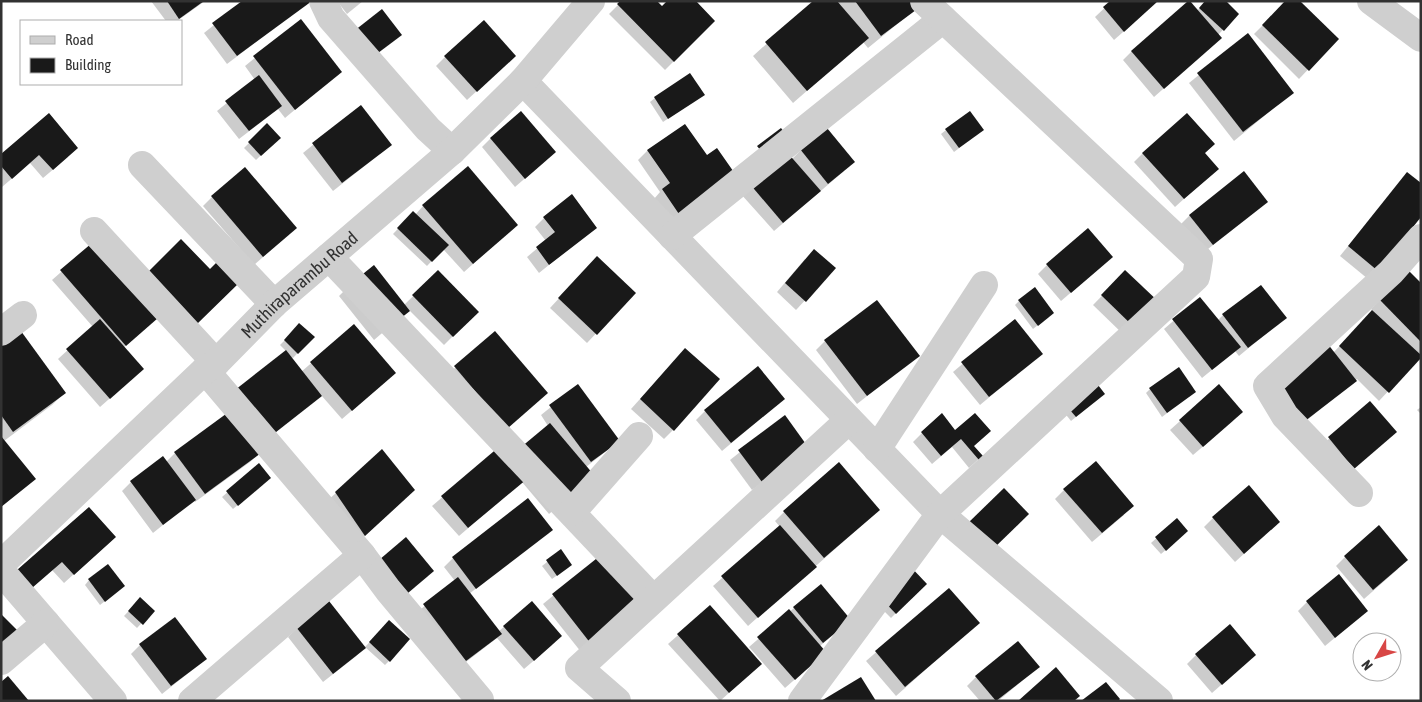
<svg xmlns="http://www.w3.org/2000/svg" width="1422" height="702" viewBox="0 0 1422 702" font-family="'Asap Condensed',sans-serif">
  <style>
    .shadow { fill: #0003 }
    .building { fill: #191919 }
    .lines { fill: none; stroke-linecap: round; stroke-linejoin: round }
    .minor { stroke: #cfcfcf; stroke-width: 28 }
    .labels { text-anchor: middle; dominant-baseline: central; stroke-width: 5; stroke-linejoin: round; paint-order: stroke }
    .street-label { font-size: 18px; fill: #323232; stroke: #fff }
  </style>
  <rect width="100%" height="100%" fill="#fff"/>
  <g class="shadow">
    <polygon points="151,1 205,1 177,21 166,21"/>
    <polygon points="244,1 310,1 227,64 204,33"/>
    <polygon points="337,1 363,1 347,14"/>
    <polygon points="622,1 714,21 665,70 609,14"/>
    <polygon points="814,1 914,1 918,7 868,48 863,42 793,103 753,56"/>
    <polygon points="1112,1 1156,3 1114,40 1095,17"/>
    <polygon points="1206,1 1238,14 1218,35 1211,47 1154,97 1123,60 1132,51 1197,11"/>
    <polygon points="1287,1 1337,39 1299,79 1254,34"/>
    <polygon points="300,21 340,72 285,118 278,109 239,139 217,111 255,80 245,66"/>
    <polygon points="1248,35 1292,93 1234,141 1189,83"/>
    <polygon points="445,57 505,65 467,100 436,66"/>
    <polygon points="703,95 663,122 650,102 655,98"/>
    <polygon points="361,106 391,145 333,191 303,153"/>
    <polygon points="49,115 68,157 43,178 30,163 2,187 1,156"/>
    <polygon points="267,125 279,138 256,160 244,148"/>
    <polygon points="685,125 707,157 717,150 672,225 654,199 660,192 638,160 647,151"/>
    <polygon points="946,130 983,130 954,152 941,134"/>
    <polygon points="491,138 545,161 515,187 482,147"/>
    <polygon points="801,150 844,171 774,231 740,193 792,159"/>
    <polygon points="1143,153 1204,154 1208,177 1175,207 1134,162"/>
    <polygon points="1407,174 1421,215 1368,279 1340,256"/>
    <polygon points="212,197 296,228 254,265 203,206"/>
    <polygon points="423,206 517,225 464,272 443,249 427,266 393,234 413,213 415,215"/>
    <polygon points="1257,210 1203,253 1181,224 1190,215"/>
    <polygon points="544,218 596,227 539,273 527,257 546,241 535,227"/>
    <polygon points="92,245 147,327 123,348 133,378 100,407 58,359 93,327 52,280"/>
    <polygon points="805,259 835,268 796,310 777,292"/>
    <polygon points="1047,265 1102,266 1061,301 1038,274"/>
    <polygon points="588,267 634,293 587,343 550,308"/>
    <polygon points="438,272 477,312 444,345 409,310 374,340 339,296 348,287 404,305"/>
    <polygon points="1125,272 1158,303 1126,337 1093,305"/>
    <polygon points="1408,273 1421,285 1421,360 1419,358 1379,401 1357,379 1295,430 1333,353 1373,311 1371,309"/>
    <polygon points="1200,298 1218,320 1223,315 1285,318 1239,356 1235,351 1202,378 1164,329"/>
    <polygon points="1019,301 1048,317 1033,329 1015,305"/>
    <polygon points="1014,320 1041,354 980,405 953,372"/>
    <polygon points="300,325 313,337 293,358 288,355 301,372 354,326 385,382 342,419 321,395 261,444 286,351 280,345"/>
    <polygon points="494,333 497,437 446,376"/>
    <polygon points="1,341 65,392 52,405 4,441 35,479 1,507"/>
    <polygon points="825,341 918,356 857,404 816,350"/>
    <polygon points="676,359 673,430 664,439 631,409"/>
    <polygon points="577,386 619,441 586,467 584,484 549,514 522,482 459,536 432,506 500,448 510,460 548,426 541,415"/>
    <polygon points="1219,386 1233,421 1193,455 1170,430"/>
    <polygon points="1150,389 1195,392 1162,417 1146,393"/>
    <polygon points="1099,398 1071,421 1055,401"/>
    <polygon points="784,399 722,451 696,420 705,411"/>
    <polygon points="1369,403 1345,477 1320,447"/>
    <polygon points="1421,407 1421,414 1417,410"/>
    <polygon points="784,417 798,456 752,490 730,460"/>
    <polygon points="955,431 982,456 969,468 952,447 932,464 913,442 922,433"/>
    <polygon points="382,451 405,499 356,544 326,502"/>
    <polygon points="175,453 259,453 250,462 195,502 194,500 153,533 122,491 131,482 166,462"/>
    <polygon points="259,465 265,482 233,509 222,497"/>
    <polygon points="1064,490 1124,515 1092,542 1055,499"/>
    <polygon points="784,512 869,519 748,626 713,586 780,527 775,521"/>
    <polygon points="1213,518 1279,522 1235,562 1204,527"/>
    <polygon points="1177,520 1182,536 1161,554 1151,543"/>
    <polygon points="551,530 469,594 498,632 532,602 552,645 524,669 497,638 457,669 415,614 455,581 444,567 453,558"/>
    <polygon points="105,546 64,583 52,570 18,571"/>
    <polygon points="561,551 566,569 552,579 542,566"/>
    <polygon points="606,552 648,606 585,657 543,604"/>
    <polygon points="1345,557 1398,569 1364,599 1336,566"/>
    <polygon points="89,580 119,590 100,605 85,585"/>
    <polygon points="925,584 891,618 874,601"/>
    <polygon points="949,589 978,623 896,696 866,661"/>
    <polygon points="140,599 153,611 137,628 124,616"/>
    <polygon points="1307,602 1367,611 1325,646 1298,611"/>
    <polygon points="710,607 751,673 720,701 668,644"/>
    <polygon points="794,608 840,629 820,646 816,661 785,688 749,647"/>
    <polygon points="389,622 389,661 385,665 365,647 355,657 323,682 288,637 297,628 364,648"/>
    <polygon points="140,645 206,659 162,694 131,654"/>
    <polygon points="1196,655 1245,664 1212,693 1187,664"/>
    <polygon points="1029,675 998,701 980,701 967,686 976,677"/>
  </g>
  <g class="building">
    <polygon points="167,1 204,1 179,19"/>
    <polygon points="242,1 312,1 237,56 212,23"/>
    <polygon points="620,1 657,1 662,6 667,1 696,1 715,21 674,62 617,4"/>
    <polygon points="813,1 837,1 869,38 807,91 765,42"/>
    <polygon points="855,1 915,1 920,7 881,36"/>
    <polygon points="1110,1 1158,1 1124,32 1103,7"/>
    <polygon points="1188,1 1190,1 1222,38 1164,89 1131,51"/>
    <polygon points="1205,1 1226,1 1239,14 1224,31 1199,8"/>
    <polygon points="1285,1 1300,1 1339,39 1309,71 1262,25"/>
    <polygon points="382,9 402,35 374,56 354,31"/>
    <polygon points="301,19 342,72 295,110 253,56"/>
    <polygon points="484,20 516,56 477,92 444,56"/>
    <polygon points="1248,33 1294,93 1243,132 1197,73"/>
    <polygon points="690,73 705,95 668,119 654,97"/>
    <polygon points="259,75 282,106 249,131 225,101"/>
    <polygon points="361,105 392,145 342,183 312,143"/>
    <polygon points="521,111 556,152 525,179 490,138"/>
    <polygon points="970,111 984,130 959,148 945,129"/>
    <polygon points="49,113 78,148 53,170 39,155 12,179 1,166 1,154"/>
    <polygon points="1187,113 1215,144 1205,153 1219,169 1184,199 1142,153"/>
    <polygon points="267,123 281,138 261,156 248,142"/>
    <polygon points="685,124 707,155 717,148 738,178 681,217 662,189 670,183 647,150"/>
    <polygon points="781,128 791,141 767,158 757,146"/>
    <polygon points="827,128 855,162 828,184 800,149"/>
    <polygon points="786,151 821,191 783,223 749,183"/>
    <polygon points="468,166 518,225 473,264 422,205"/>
    <polygon points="245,167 297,228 263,257 211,196"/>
    <polygon points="1244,171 1268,202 1213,245 1189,215"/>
    <polygon points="1407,172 1421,183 1421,217 1378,271 1348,246"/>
    <polygon points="572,194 597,228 549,265 536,247 555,232 543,217"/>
    <polygon points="413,211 449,245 432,262 397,228"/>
    <polygon points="1088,228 1113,257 1071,293 1046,264"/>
    <polygon points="181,239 210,269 218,261 239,283 197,324 147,273"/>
    <polygon points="92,243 158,318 126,346 60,270"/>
    <polygon points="814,249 836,268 806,302 785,283"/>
    <polygon points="597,256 636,293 597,335 558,298"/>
    <polygon points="374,265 410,311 383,332 348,286"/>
    <polygon points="438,270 479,312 453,337 412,295"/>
    <polygon points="1125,270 1160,303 1136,329 1101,295"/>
    <polygon points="1409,271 1421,283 1421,342 1379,299"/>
    <polygon points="1261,285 1287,318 1248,348 1222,314"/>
    <polygon points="1035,287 1054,313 1038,326 1018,300"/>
    <polygon points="1200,297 1241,347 1212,370 1172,319"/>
    <polygon points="877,300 920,356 867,396 824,340"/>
    <polygon points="1372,310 1421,355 1421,358 1389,393 1339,346"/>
    <polygon points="100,319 144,369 110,399 66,349"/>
    <polygon points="1015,319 1043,354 989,397 961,362"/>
    <polygon points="299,323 315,337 298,354 284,340"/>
    <polygon points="354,324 396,373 352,411 310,362"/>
    <polygon points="18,327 66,393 13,432 1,415 1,339"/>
    <polygon points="495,331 548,393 507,429 454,366"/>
    <polygon points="1327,343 1357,381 1305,421 1276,383"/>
    <polygon points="685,348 720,379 674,431 640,399"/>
    <polygon points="286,350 322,396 271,436 235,390"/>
    <polygon points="758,366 785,399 731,443 704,410"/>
    <polygon points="1179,367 1196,392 1167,413 1149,388"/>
    <polygon points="1088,372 1105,394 1076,417 1058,396"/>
    <polygon points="578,384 620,441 591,462 549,405"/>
    <polygon points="1219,384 1243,412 1203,447 1179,420"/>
    <polygon points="1370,401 1397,432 1354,469 1328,437"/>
    <polygon points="230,411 261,453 205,494 174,452"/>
    <polygon points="942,413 955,430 975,413 991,431 974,446 983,456 979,460 961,439 941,456 921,432"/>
    <polygon points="785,415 808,447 762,482 738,450"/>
    <polygon points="550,423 594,475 559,506 514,453"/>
    <polygon points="1,436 36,479 1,507"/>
    <polygon points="500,446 527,479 468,528 441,496"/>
    <polygon points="382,449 415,490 365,536 335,492"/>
    <polygon points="163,456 196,500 163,525 130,481"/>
    <polygon points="1096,461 1134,506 1102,533 1063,489"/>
    <polygon points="839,462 880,510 824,558 783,511"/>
    <polygon points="259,463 271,478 238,506 226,491"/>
    <polygon points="1249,485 1280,522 1244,554 1212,517"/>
    <polygon points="1004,488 1029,514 992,550 967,524"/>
    <polygon points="528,498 553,530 476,589 452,557"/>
    <polygon points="89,507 116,537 74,575 62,562 32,588 17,570"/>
    <polygon points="1177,518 1188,531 1166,551 1155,537"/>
    <polygon points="780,525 817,567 758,618 721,576"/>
    <polygon points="1379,525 1408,560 1373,590 1344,556"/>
    <polygon points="406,537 434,571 408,593 379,560"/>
    <polygon points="561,549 572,565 557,576 546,560"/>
    <polygon points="606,551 650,606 595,649 552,594"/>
    <polygon points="108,564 125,586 105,602 88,579"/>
    <polygon points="909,565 927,584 896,614 878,595"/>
    <polygon points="1339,574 1368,611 1335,638 1306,601"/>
    <polygon points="458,577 502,634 466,661 423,604"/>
    <polygon points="821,584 851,620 823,643 793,607"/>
    <polygon points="949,588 980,623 905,687 875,651"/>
    <polygon points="140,597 155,611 143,625 128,611"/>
    <polygon points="329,601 366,648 333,674 296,627"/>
    <polygon points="532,601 562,636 534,661 503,626"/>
    <polygon points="710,605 762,664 729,693 677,634"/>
    <polygon points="789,609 826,652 795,680 757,637"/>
    <polygon points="1,614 18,631 1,647"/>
    <polygon points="175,617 207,659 171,686 139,644"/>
    <polygon points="389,620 410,639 390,662 369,642"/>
    <polygon points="1230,624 1256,655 1222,685 1195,654"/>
    <polygon points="1018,641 1040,667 996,701 975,676"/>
    <polygon points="1056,667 1080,696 1074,701 1018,701"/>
    <polygon points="8,676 29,701 1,701 1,682"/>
    <polygon points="861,677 876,701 821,701"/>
    <polygon points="1106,682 1120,699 1118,701 1081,701"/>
  </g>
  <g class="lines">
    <g class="minor">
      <polyline points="323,1 331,18 428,129 452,151"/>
      <polyline points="1371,1 1421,38"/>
      <polyline points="523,81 940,514 1159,701"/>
      <polyline points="142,165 274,304"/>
      <polyline points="94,231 216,363"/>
      <polyline points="672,236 943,19"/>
      <polyline points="329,257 653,599"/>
      <polyline points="1,332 23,315"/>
      <polyline points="205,370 362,555 388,590 480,700"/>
      <polyline points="877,449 984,285"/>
      <polyline points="1359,493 1285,416 1267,386 1391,272 1421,238"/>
      <polyline points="572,512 639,436"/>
      <path id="s1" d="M1,564l204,-194 11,-7 58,-59 178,-153 71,-70 68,-80"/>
      <polyline points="1,571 113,701"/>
      <polyline points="1,661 46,623"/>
      <polyline points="192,701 362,555"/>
      <polyline points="617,701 579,668 849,420"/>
      <polyline points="802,701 940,514 1196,277 1199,259 924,1"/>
    </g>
  </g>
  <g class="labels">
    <g class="street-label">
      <text stroke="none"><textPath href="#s1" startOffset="409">Muthiraparambu Road</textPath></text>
    </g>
  </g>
  <rect width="1422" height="702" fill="none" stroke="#323232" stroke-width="5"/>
  <rect x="20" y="20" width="162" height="65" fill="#ffffff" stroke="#adadad"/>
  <rect x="30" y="36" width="25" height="8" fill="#cfcfcf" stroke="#adadad"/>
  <text x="65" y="45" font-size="15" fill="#323232">Road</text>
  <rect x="30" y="58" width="25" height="15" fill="#191919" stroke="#adadad"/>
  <text x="65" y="70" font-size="15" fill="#323232">Building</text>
  <g transform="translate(1377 657) rotate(231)"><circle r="24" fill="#ffffff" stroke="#adadad"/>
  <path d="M0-4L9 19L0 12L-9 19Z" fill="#d84645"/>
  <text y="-8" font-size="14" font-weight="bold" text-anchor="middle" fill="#323232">N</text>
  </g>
</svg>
